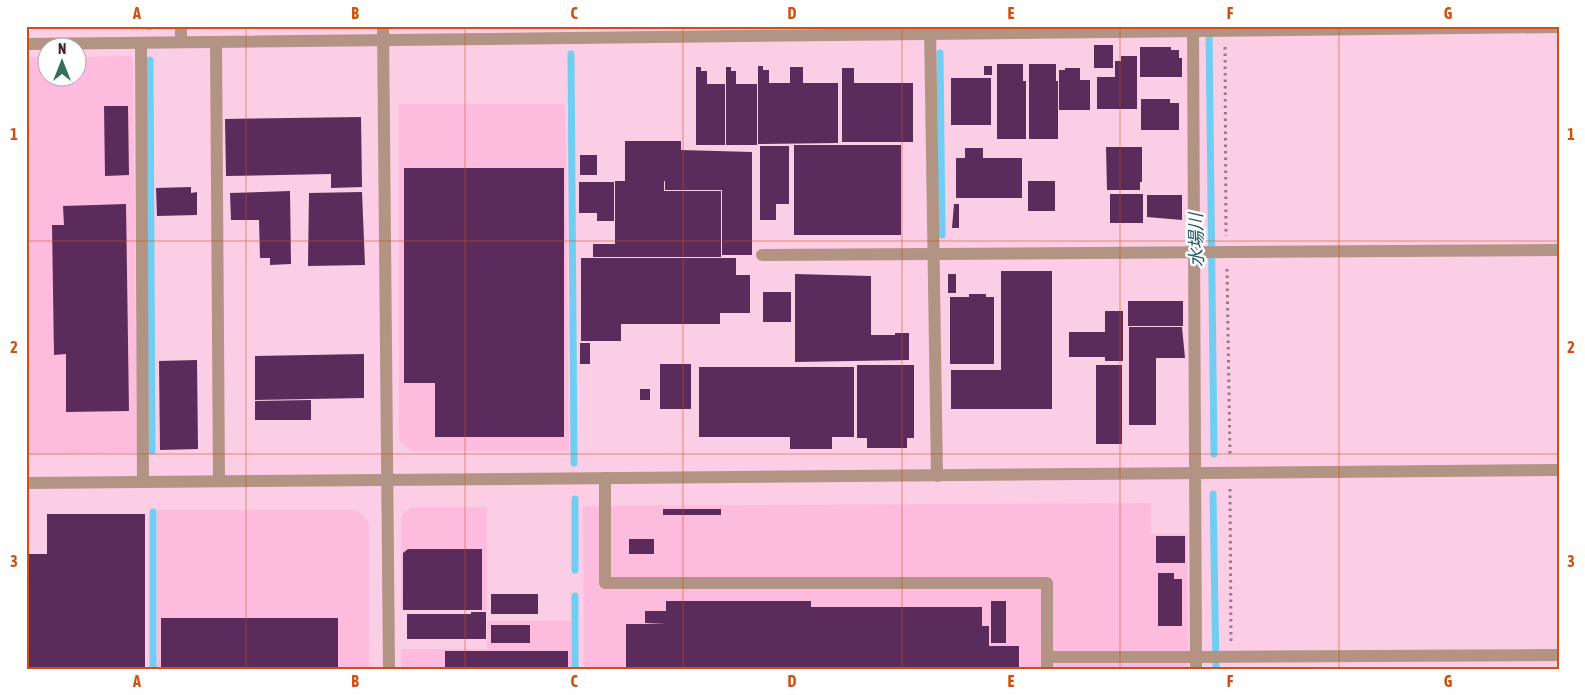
<svg xmlns="http://www.w3.org/2000/svg" width="1585" height="695" viewBox="0 0 1585 695" font-family="'Asap Condensed','Noto Sans JP',sans-serif">
  <style>
    .built { fill: #fdbbdd }
    .lines { fill: none; stroke-linecap: round; stroke-linejoin: round }
    .stream { stroke: #71cef3; stroke-width: 7 }
    .building { fill: #5b2b5c }
    .path { stroke: #9a7688; stroke-width: 3; stroke-dasharray: 2.5 4; stroke-linecap: butt }
    .service { stroke: #b29384; stroke-width: 12 }
    .minor { stroke: #b29384; stroke-width: 12 }
    .tertiary { stroke: #b29384; stroke-width: 12 }
    .grid { fill: none; stroke: #cf5112; stroke-width: 1; stroke-opacity: 0.55 }
    .labels { text-anchor: middle; dominant-baseline: central; stroke-width: 5; stroke-linejoin: round; paint-order: stroke }
    .water-label { font-size: 18px; font-style: italic; fill: #23576a; stroke: #fefefe }
    .neatline { fill: none; stroke: #cf5112; stroke-width: 2 }
    .grid-label { font-size: 16px; text-anchor: middle; font-weight: bold; fill: #cf5112 }
  </style>
  <rect width="100%" height="100%" fill="#fbcee5"/>
  <g class="built">
    <polygon points="26,26 144,26 144,28 26,29"/>
    <polygon points="157,26 362,26 157,30"/>
    <polygon points="131,56 133,61 137,453 26,455 26,57 47,57 48,78 78,78 78,57"/>
    <polygon points="399,104 565,104 569,451 411,451 399,441"/>
    <polygon points="1151,503 1151,534 1187,534 1188,669 584,669 583,506"/>
    <polygon points="411,507 487,507 487,610 401,610 401,516"/>
    <polygon points="157,510 356,510 369,522 369,669 157,669"/>
    <polygon points="487,621 571,621 571,669 401,669 401,649 487,649"/>
  </g>
  <g class="lines">
    <g class="stream">
      <polyline points="149,26 149,27"/>
      <polyline points="1209,29 1214,454"/>
      <polyline points="940,53 942,235"/>
      <polyline points="571,54 574,463"/>
      <polyline points="150,60 152,451"/>
      <polyline points="1213,494 1216,669"/>
      <polyline points="575,499 575,570"/>
      <polyline points="153,512 153,669"/>
      <polyline points="575,596 575,669"/>
    </g>
  </g>
  <g class="building">
    <rect x="1094" y="45" width="19" height="23"/>
    <polygon points="1140,47 1171,47 1171,50 1179,50 1179,58 1182,58 1182,77 1140,77"/>
    <polygon points="1121,56 1137,56 1137,109 1097,109 1097,77 1115,77 1115,61 1121,61"/>
    <polygon points="997,64 1023,64 1023,81 1026,81 1026,139 997,139"/>
    <polygon points="1029,64 1056,64 1056,81 1058,81 1058,139 1029,139"/>
    <polygon points="758,66 763,66 763,70 769,70 769,83 790,83 790,67 803,67 803,83 838,83 838,143 758,144"/>
    <rect x="984" y="66" width="8" height="9"/>
    <polygon points="696,67 701,67 701,71 707,71 707,84 725,84 725,145 696,145"/>
    <polygon points="726,67 731,67 731,71 736,71 736,84 757,84 757,145 726,145"/>
    <polygon points="842,68 854,68 854,83 913,83 913,142 842,142"/>
    <polygon points="1065,68 1080,68 1080,80 1090,80 1090,110 1059,110 1059,70 1065,70"/>
    <rect x="951" y="78" width="40" height="47"/>
    <polygon points="1141,99 1170,99 1170,103 1179,103 1179,130 1141,130"/>
    <polygon points="104,106 128,106 129,175 105,176"/>
    <polygon points="361,117 362,187 331,188 331,174 226,176 225,119"/>
    <polygon points="625,141 681,141 681,150 752,152 752,255 722,255 722,190 665,190 665,181 625,181"/>
    <rect x="794" y="145" width="107" height="90"/>
    <polygon points="760,146 789,146 789,204 776,204 776,220 760,220"/>
    <polygon points="1106,147 1142,147 1142,182 1140,182 1140,190 1107,190"/>
    <polygon points="965,148 983,148 983,158 1022,158 1022,198 956,198 956,158 965,158"/>
    <rect x="580" y="155" width="17" height="20"/>
    <polygon points="404,168 564,168 564,437 435,437 435,383 404,383"/>
    <polygon points="615,181 664,181 664,191 721,191 721,257 593,257 593,244 615,244"/>
    <rect x="1028" y="181" width="27" height="30"/>
    <polygon points="579,182 614,182 614,221 597,221 597,213 579,213"/>
    <polygon points="191,187 191,193 197,192 197,215 157,216 156,188"/>
    <polygon points="290,191 291,264 270,265 270,258 260,258 259,220 231,220 230,193"/>
    <polygon points="362,192 365,265 308,266 309,193"/>
    <rect x="1110" y="194" width="33" height="29"/>
    <polygon points="1147,195 1182,195 1182,220 1147,217"/>
    <polygon points="126,204 129,411 66,412 66,354 54,355 52,225 64,225 63,206"/>
    <polygon points="954,204 959,204 959,228 952,228"/>
    <polygon points="581,258 736,258 736,275 750,275 750,313 720,313 720,324 621,324 621,341 581,341"/>
    <polygon points="1001,271 1052,271 1052,409 951,409 951,370 1001,370"/>
    <polygon points="795,274 871,276 871,335 857,335 895,335 895,333 909,333 909,360 795,362"/>
    <rect x="948" y="274" width="8" height="19"/>
    <rect x="763" y="292" width="28" height="30"/>
    <polygon points="969,294 986,294 986,297 994,297 994,364 950,364 950,297 969,297"/>
    <rect x="1128" y="301" width="55" height="25"/>
    <polygon points="1105,311 1123,311 1123,361 1105,361 1105,357 1069,357 1069,332 1105,332"/>
    <polygon points="1129,327 1182,327 1185,358 1156,358 1156,425 1129,425"/>
    <rect x="580" y="343" width="10" height="21"/>
    <polygon points="364,354 364,398 255,400 255,356"/>
    <polygon points="197,360 198,449 160,450 159,361"/>
    <rect x="660" y="364" width="31" height="45"/>
    <polygon points="857,365 914,365 914,438 907,438 907,448 867,448 867,438 857,438"/>
    <rect x="1096" y="365" width="26" height="79"/>
    <polygon points="699,367 854,367 854,437 832,437 832,449 790,449 790,437 699,437"/>
    <rect x="640" y="389" width="10" height="11"/>
    <polygon points="311,400 311,420 255,420 255,401"/>
    <rect x="663" y="509" width="58" height="6"/>
    <polygon points="47,514 145,514 145,669 26,669 26,554 47,554"/>
    <rect x="1156" y="536" width="29" height="27"/>
    <rect x="629" y="539" width="25" height="15"/>
    <polygon points="408,549 482,549 482,610 403,610 403,553"/>
    <polygon points="1158,573 1174,573 1174,579 1182,579 1182,626 1158,626"/>
    <rect x="491" y="594" width="47" height="20"/>
    <polygon points="666,601 811,601 811,607 982,607 982,626 989,626 989,646 1019,646 1019,669 626,669 626,624 666,624 645,623 645,611 666,611"/>
    <rect x="991" y="601" width="15" height="42"/>
    <polygon points="471,612 486,612 486,639 407,639 407,614 471,614"/>
    <rect x="161" y="618" width="177" height="51"/>
    <rect x="491" y="625" width="39" height="18"/>
    <rect x="445" y="651" width="123" height="18"/>
  </g>
  <g class="lines">
    <g class="path">
      <polyline points="1225,47 1226,236"/>
      <polyline points="1227,269 1230,456"/>
      <polyline points="1230,489 1231,641"/>
    </g>
    <g class="service">
      <polyline points="181,26 181,42"/>
      <polyline points="605,478 605,583 1047,583 1047,669"/>
      <polyline points="1047,657 1196,657"/>
    </g>
    <g class="minor">
      <polyline points="383,26 389,669"/>
      <polyline points="930,26 937,476"/>
      <polyline points="1193,26 1196,669"/>
      <polyline points="216,42 219,481"/>
      <polyline points="141,43 143,482"/>
      <polyline points="26,44 1559,27"/>
      <polyline points="762,255 1559,250"/>
      <polyline points="1196,657 1559,655"/>
    </g>
    <polyline class="tertiary" points="26,483 1559,470"/>
  </g>
  <path class="grid" d="M246,26v643M465,26v643M683,26v643M902,26v643M1120,26v643M1339,26v643M26,241h1533M26,454h1533"/>
  <g class="labels">
    <g class="water-label">
      <text transform="translate(1196 240) rotate(-91)">水場川</text>
    </g>
  </g>
  <rect width="1585" height="695" fill="none" stroke="#fefefe" stroke-width="55"/>
  <g transform="translate(62 62)"><circle r="24" fill="#fefefe" stroke="#b2a7ad"/>
  <path d="M0-4L9 19L0 12L-9 19Z" fill="#346f59"/>
  <text y="-8" font-size="14" font-weight="bold" text-anchor="middle" fill="#402433">N</text>
  </g>
  <rect x="28" y="28" width="1530" height="640" class="neatline"/>
  <g class="grid-label">
    <text x="137" y="19">A</text>
    <text x="355" y="19">B</text>
    <text x="574" y="19">C</text>
    <text x="792" y="19">D</text>
    <text x="1011" y="19">E</text>
    <text x="1230" y="19">F</text>
    <text x="1448" y="19">G</text>
    <text x="14" y="140">1</text>
    <text x="1571" y="140">1</text>
    <text x="14" y="353">2</text>
    <text x="1571" y="353">2</text>
    <text x="14" y="567">3</text>
    <text x="1571" y="567">3</text>
    <text x="137" y="687">A</text>
    <text x="355" y="687">B</text>
    <text x="574" y="687">C</text>
    <text x="792" y="687">D</text>
    <text x="1011" y="687">E</text>
    <text x="1230" y="687">F</text>
    <text x="1448" y="687">G</text>
  </g>
</svg>
